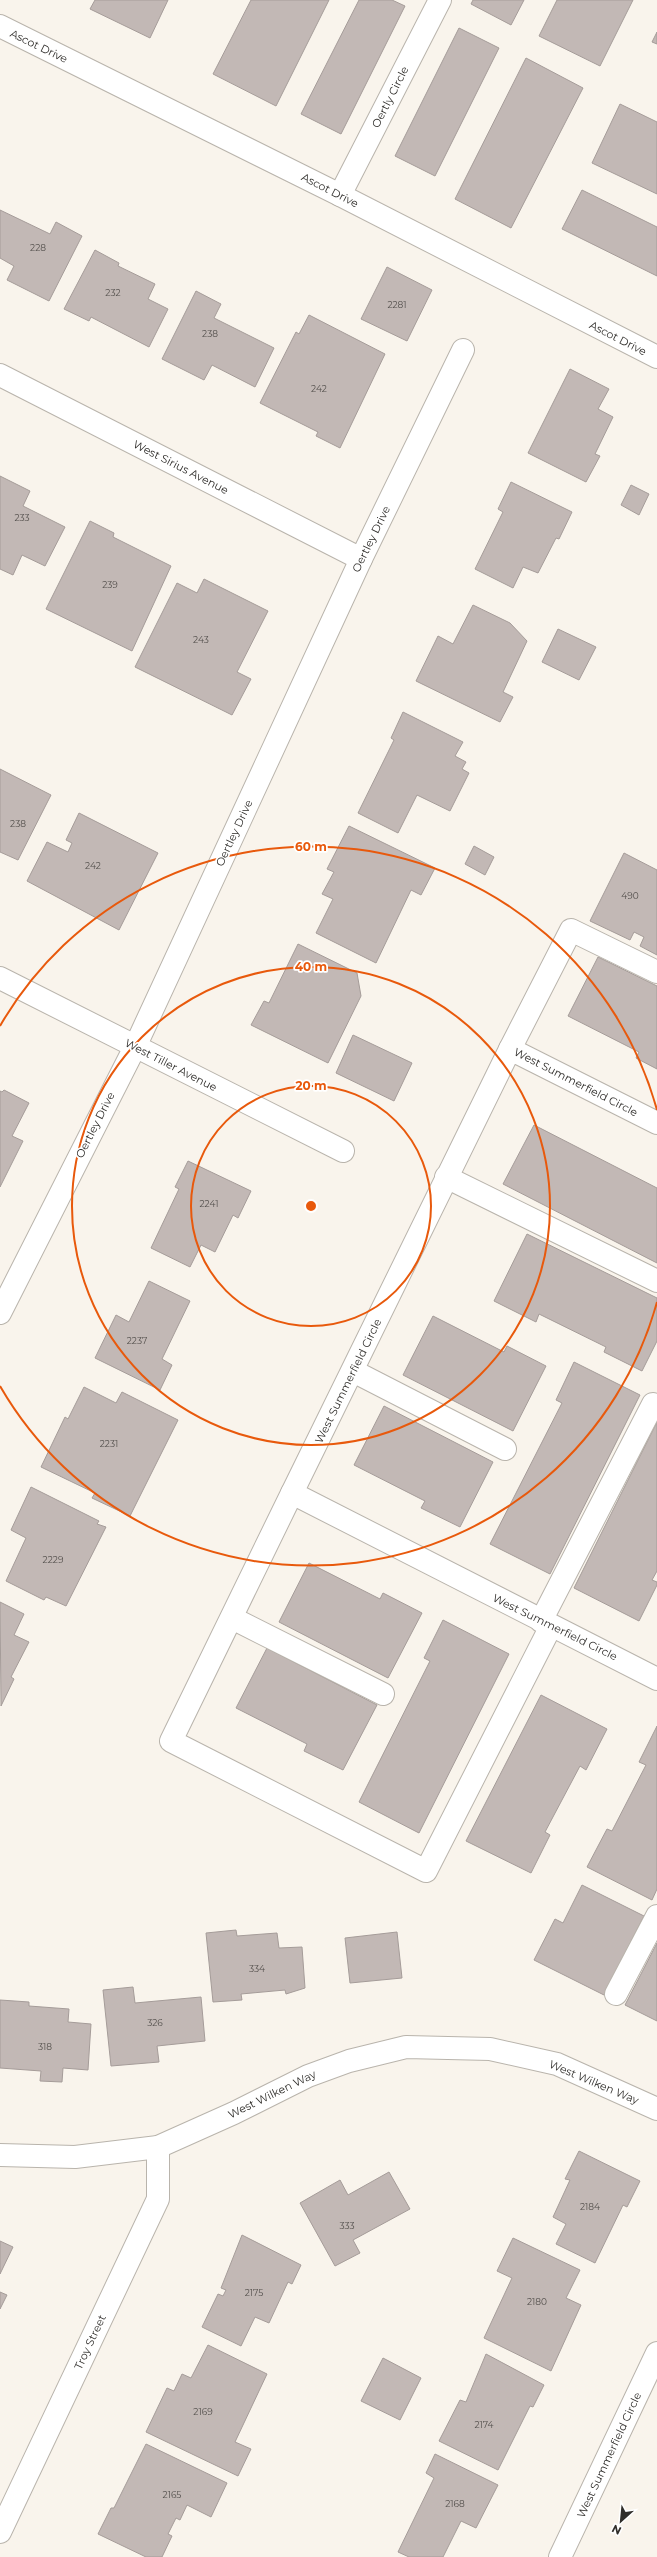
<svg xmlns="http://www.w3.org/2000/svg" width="657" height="2557" viewBox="0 0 657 2557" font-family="Montserrat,sans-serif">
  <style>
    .building { fill: #c2b8b5; stroke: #a59c99 }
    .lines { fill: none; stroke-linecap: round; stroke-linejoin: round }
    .service-casing { stroke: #b9b4ac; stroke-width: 24 }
    .minor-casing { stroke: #b9b4ac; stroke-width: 24 }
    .service { stroke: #fff; stroke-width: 22 }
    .minor { stroke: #fff; stroke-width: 22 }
    .ring { fill: none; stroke: #e8590c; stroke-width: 2 }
    .labels { text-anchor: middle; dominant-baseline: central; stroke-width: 3.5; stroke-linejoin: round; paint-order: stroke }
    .number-label { font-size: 9px; fill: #54504d }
    .street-label { font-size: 11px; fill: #2f2d2a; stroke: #fff }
    .centre { fill: #e8590c; stroke: #fff; stroke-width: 2 }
    .ring-label { font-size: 12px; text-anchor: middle; font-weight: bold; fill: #e8590c; stroke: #fff; stroke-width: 3.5; stroke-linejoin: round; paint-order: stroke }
  </style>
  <rect width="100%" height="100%" fill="#f9f4ec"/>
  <g class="building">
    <polygon points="95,0 168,0 150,38 90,9"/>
    <polygon points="251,0 329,0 276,106 213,74"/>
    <polygon points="359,0 392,0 405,6 341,134 301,114"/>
    <polygon points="473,0 524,0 511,25 471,4"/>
    <polygon points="557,0 633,0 600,66 539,36"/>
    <polygon points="459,28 499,48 435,176 395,156"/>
    <polygon points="657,32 657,44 652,42"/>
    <polygon points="526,58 583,88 511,228 455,199"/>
    <polygon points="620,104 657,122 657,194 592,163"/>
    <polygon points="582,190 657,227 657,276 562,229"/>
    <polygon points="0,210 50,234 56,222 82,236 49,301 7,280 14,266 0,258"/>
    <polygon points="95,250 119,263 118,266 155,284 148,299 168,309 149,347 91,317 89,321 64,309"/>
    <polygon points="387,267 432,290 407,341 361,319"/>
    <polygon points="196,291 221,304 214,318 274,348 255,387 212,365 204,380 162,359"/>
    <polygon points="309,315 385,354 340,448 316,436 318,432 260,403 296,332 299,334"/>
    <polygon points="570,369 609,389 598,409 613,417 595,454 600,456 586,482 528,453"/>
    <polygon points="0,476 30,491 23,506 65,527 45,566 22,555 13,575 0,569"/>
    <polygon points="511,482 572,512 559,539 556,538 538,573 523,567 513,588 475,569 503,512 498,509"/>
    <polygon points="631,485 649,494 639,515 621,505"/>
    <polygon points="90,521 114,533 113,537 171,566 132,651 46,609"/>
    <polygon points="204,579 268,611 237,672 251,679 232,715 135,667 177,583 197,593"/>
    <polygon points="473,605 510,623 527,641 503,692 513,697 500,722 416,681 438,636 453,644"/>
    <polygon points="558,629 596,647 579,680 542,662"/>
    <polygon points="403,712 463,742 455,756 466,762 462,769 469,773 450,811 417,795 398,833 358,813 394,740 391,738"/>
    <polygon points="0,769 51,795 18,860 0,852"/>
    <polygon points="79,813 158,853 119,930 27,881 47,842 68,852 72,843 66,840"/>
    <polygon points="349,826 435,868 421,895 411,890 376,963 316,933 333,899 322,894 334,872 327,869"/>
    <polygon points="474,846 494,857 485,875 465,864"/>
    <polygon points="624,853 657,870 657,955 640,946 644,937 634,932 630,940 590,921"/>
    <polygon points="298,944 357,973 361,996 328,1063 251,1025 264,1001 269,1003"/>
    <polygon points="598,957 657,986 657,1069 636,1058 639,1052 568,1016"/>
    <polygon points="353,1035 412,1063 394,1101 336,1073"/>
    <polygon points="4,1090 29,1103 12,1136 23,1141 0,1187 0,1091 2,1092"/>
    <polygon points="534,1125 657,1188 657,1263 503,1184"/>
    <polygon points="188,1161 251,1191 238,1218 233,1215 215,1252 201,1245 190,1267 151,1248 179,1189 175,1187"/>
    <polygon points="527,1234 657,1298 657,1341 642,1371 604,1352 606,1347 539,1314 536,1322 494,1301"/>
    <polygon points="149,1281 190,1301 162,1359 172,1365 160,1390 95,1358 116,1315 129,1322"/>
    <polygon points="433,1316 504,1352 507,1346 546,1366 513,1431 403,1375"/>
    <polygon points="574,1362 640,1395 550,1574 490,1544 562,1403 556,1400"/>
    <polygon points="84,1387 116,1403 122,1392 178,1420 130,1516 92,1498 95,1493 41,1467 65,1417 68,1419"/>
    <polygon points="384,1406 493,1462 460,1527 421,1508 425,1501 354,1465"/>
    <polygon points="657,1422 657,1571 652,1580 657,1582 657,1585 639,1621 574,1588"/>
    <polygon points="31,1487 99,1521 97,1524 106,1527 66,1606 46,1597 44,1600 6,1581 26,1538 11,1530"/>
    <polygon points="309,1563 380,1599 383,1593 422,1613 388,1678 279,1622"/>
    <polygon points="0,1602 24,1614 14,1635 29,1642 11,1677 14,1679 1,1706"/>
    <polygon points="443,1620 509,1654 419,1833 359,1802 430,1661 424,1658"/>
    <polygon points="267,1648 377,1705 343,1770 304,1751 307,1744 236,1708"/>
    <polygon points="541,1695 607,1729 586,1770 580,1766 545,1832 550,1835 531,1873 466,1841"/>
    <polygon points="657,1726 657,1889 652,1900 587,1867 607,1829 612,1831 646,1765 639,1762"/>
    <polygon points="582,1885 644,1916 604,1995 534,1960 555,1919 563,1923"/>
    <polygon points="236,1930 237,1936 277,1933 279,1948 302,1947 305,1988 286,1994 285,1990 241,1994 242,2000 213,2002 206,1933"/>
    <polygon points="397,1932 402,1978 350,1983 345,1938"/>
    <polygon points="657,1943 657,2021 625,2005"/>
    <polygon points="133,1987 135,2003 201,1997 205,2041 157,2046 159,2062 111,2066 103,1990"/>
    <polygon points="0,2000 29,2002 29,2006 69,2009 68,2022 91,2024 88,2070 63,2068 62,2082 40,2081 41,2071 0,2068"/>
    <polygon points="579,2151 640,2181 627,2207 623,2205 595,2263 556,2244 566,2224 553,2217 570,2180 565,2179"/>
    <polygon points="389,2172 410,2209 353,2240 360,2253 335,2266 300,2203 340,2180 348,2195"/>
    <polygon points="242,2235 301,2265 292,2284 288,2282 269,2323 255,2317 241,2346 202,2327 218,2294 223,2296 226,2290 221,2288"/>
    <polygon points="513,2238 580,2270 566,2298 581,2305 551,2371 484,2338 512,2278 497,2271"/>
    <polygon points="0,2241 13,2247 0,2274"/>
    <polygon points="0,2292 7,2295 0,2309"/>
    <polygon points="208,2345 267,2374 235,2442 251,2449 238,2476 146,2432 167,2388 174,2391 182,2374 191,2378"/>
    <polygon points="486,2354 544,2385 533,2407 530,2406 498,2470 439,2441 460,2400 466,2402"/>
    <polygon points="383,2358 421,2378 400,2420 361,2401"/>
    <polygon points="146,2444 227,2483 211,2517 187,2505 180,2520 176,2518 168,2534 172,2536 162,2557 146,2557 98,2534 111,2508 114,2508"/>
    <polygon points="435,2454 498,2485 476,2528 461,2521 443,2557 409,2557 398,2552 434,2478 426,2473"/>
  </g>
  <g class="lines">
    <defs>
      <g id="service">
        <polyline points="510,1049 571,930 657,972"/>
        <polyline points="446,1177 657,1281"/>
        <polyline points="353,1371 505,1449"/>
        <polyline points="232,1618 383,1694"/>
        <polyline points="541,1621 653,1404"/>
        <polyline points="616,1994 657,1916"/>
      </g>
      <g id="minor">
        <polyline points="0,26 340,195 657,357"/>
        <polyline points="340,195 440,0"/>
        <polyline points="0,375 361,559"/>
        <polyline points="0,978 343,1151"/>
        <polyline points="657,1123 510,1049 292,1493 657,1679"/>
        <polyline points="0,1313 135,1047 361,559 463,350"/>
        <polyline points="292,1493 171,1741 426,1871 551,1626"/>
        <polyline points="0,2155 75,2157 158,2147 234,2113 308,2076 349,2061 406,2047 490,2049 557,2064 657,2109"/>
        <polyline points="0,2532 158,2199 158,2147"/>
        <polyline points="560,2557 657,2353"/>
      </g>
    </defs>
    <use href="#service" class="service-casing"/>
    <use href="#minor" class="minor-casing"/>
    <use href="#service" class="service"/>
    <use href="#minor" class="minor"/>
  </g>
  <g class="ring">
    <circle cx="311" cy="1206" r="120"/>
    <circle cx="311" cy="1206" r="239"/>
    <path d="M657 1302A359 359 0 0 1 0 1386M0 1026A359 359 0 0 1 657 1110"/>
  </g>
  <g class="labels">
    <g class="number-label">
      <text x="38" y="247">228</text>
      <text x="113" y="292">232</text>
      <text x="397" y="304">2281</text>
      <text x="210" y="333">238</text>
      <text x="319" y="388">242</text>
      <text x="22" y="517">233</text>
      <text x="110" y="584">239</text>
      <text x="201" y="639">243</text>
      <text x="18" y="823">238</text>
      <text x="93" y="865">242</text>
      <text x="630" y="895">490</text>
      <text x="209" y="1203">2241</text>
      <text x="137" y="1340">2237</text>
      <text x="109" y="1443">2231</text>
      <text x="53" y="1559">2229</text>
      <text x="257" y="1968">334</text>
      <text x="155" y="2022">326</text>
      <text x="45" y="2046">318</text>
      <text x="590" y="2206">2184</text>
      <text x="347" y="2225">333</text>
      <text x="254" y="2292">2175</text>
      <text x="537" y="2301">2180</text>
      <text x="203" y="2411">2169</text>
      <text x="484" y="2424">2174</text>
      <text x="172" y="2494">2165</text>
      <text x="455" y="2503">2168</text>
    </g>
    <g class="street-label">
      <text transform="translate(39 46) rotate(26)">Ascot Drive</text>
      <text transform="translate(390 97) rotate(-63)">Oertly Circle</text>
      <text transform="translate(330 190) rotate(27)">Ascot Drive</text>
      <text transform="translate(618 338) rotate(27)">Ascot Drive</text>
      <text transform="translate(181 467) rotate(27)">West Sirius Avenue</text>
      <text transform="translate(371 539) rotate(-64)">Oertley Drive</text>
      <text transform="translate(234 833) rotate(-65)">Oertley Drive</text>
      <text transform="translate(171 1065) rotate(27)">West Tiller Avenue</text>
      <text transform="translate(576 1082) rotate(27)">West Summerfield Circle</text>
      <text transform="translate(95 1125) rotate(-63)">Oertley Drive</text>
      <text transform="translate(348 1381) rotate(-64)">West Summerfield Circle</text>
      <text transform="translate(555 1627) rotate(26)">West Summerfield Circle</text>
      <text transform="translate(594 2082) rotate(23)">West Wilken Way</text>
      <text transform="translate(272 2094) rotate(-26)">West Wilken Way</text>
      <text transform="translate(90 2342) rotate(-65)">Troy Street</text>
      <text transform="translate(609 2455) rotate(-65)">West Summerfield Circle</text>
    </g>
  </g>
  <circle cx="311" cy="1206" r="6" class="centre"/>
  <g class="ring-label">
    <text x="311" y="851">60 m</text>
    <text x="311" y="971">40 m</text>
    <text x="311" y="1090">20 m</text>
  </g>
  <g transform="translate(621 2521) rotate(207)" stroke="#ffffff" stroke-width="3" paint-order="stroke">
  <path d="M0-3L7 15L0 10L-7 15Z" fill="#2f2d2a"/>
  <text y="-6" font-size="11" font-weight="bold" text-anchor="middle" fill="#2f2d2a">N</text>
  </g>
</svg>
